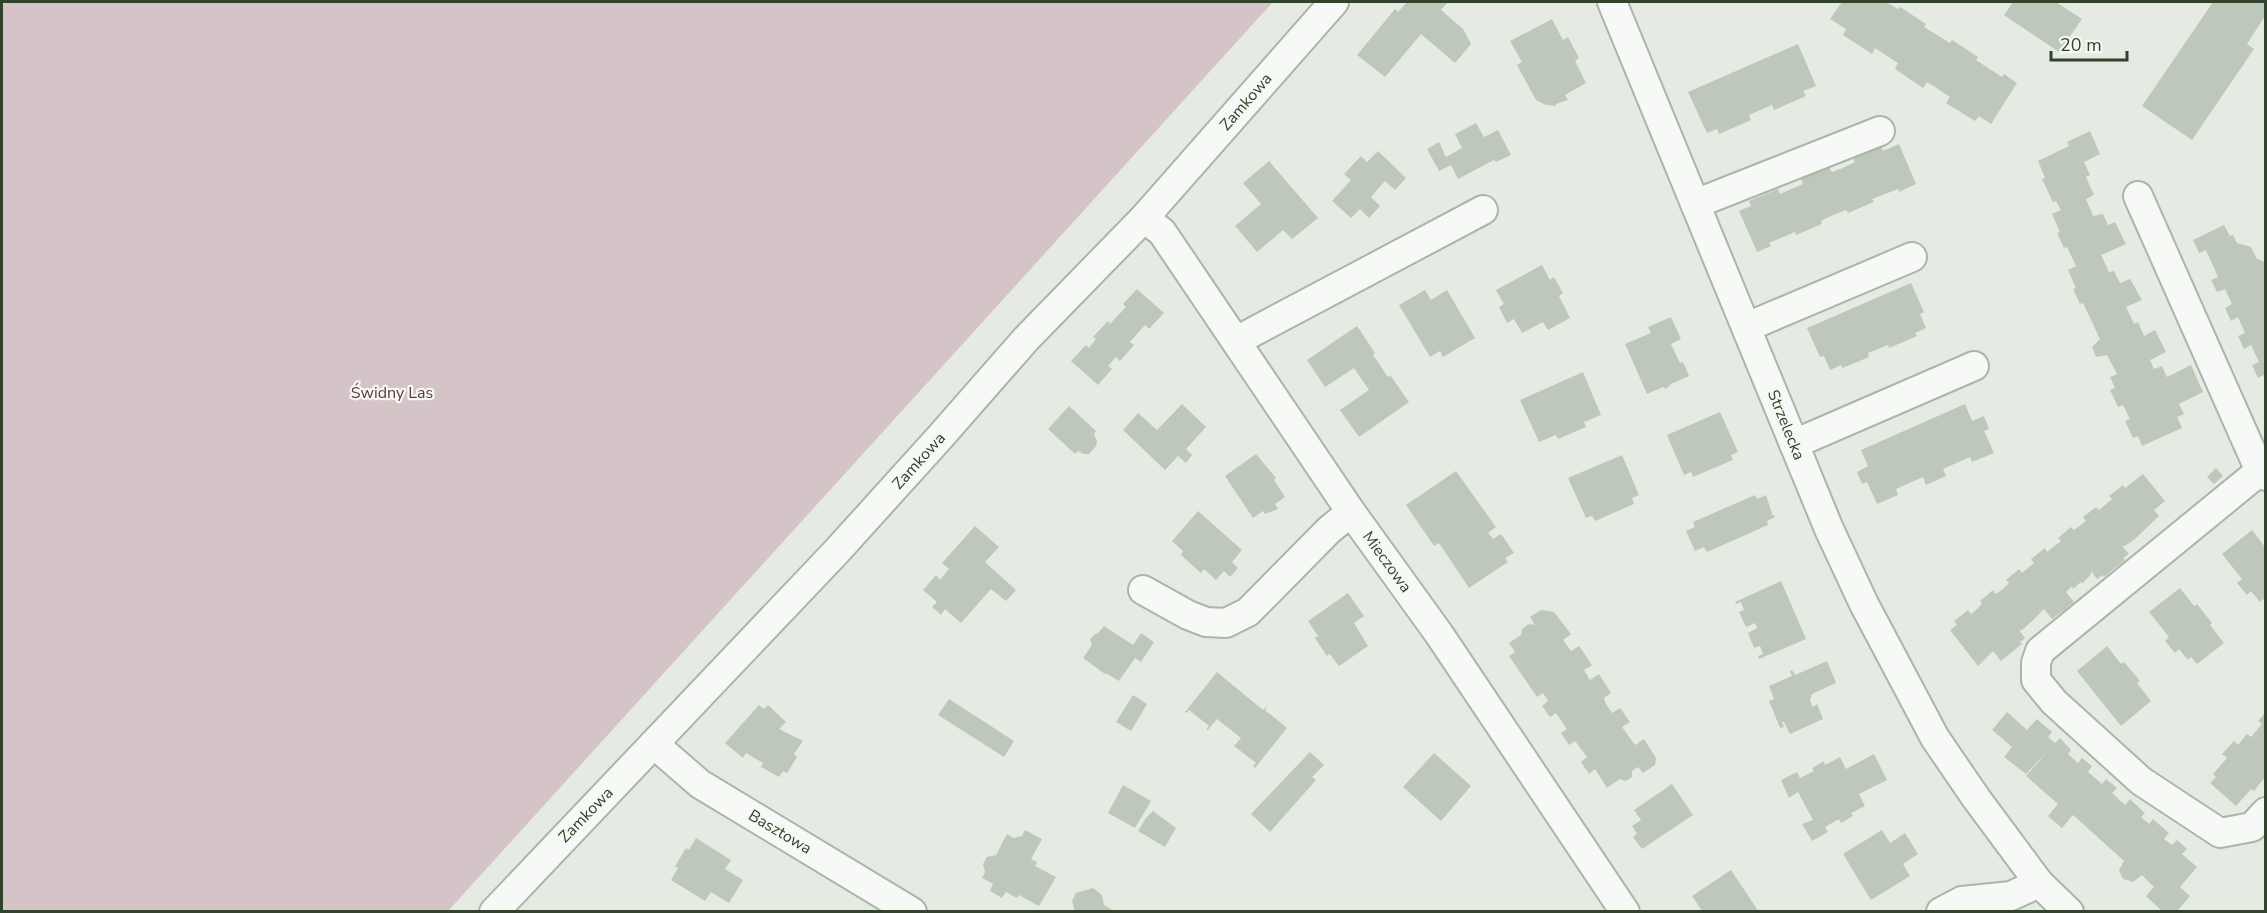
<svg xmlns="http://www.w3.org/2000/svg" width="2267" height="913" viewBox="0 0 2267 913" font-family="'Nunito Sans',sans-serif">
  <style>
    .green { fill: #d5c4c7 }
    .building { fill: #bec8ba }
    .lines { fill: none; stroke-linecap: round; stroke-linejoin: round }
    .minor-casing { stroke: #abb5a8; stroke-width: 32 }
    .minor { stroke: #f7f9f6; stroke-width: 28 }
    .labels { text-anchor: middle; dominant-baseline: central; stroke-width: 4.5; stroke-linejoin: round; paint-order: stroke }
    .street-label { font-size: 16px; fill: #31432b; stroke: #f5f8f3 }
    .park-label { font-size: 16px; fill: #5f383b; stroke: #f5f8f3 }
  </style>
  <rect width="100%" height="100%" fill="#e5ebe3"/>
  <polygon class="green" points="2,2 1273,2 448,911 2,912"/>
  <g class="building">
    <polygon points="1407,2 1448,2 1441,10 1463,29 1471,44 1455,63 1421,34 1385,77 1357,55 1395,9 1398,12"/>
    <polygon points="1842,2 1886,2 1898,9 1900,7 1926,24 1924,27 1950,43 1952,40 1978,57 1976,60 2002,77 2004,74 2017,83 1991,124 1979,116 1975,121 1946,103 1950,97 1938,89 1927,82 1923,88 1895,69 1898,63 1875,48 1872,54 1843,35 1846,29 1830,19"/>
    <polygon points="2013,2 2056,2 2082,19 2059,52 2004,15"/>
    <polygon points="2213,2 2265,2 2265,16 2247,44 2254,49 2192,140 2142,106"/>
    <polygon points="1552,19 1563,40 1568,37 1579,58 1575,61 1586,83 1565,95 1568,100 1556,104 1556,106 1546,105 1536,100 1517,65 1522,62 1510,41"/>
    <polygon points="1798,44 1816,86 1803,91 1806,96 1774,110 1772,105 1749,115 1751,120 1719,134 1717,129 1707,133 1688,92"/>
    <polygon points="1476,123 1484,137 1498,130 1511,155 1496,162 1494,160 1458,179 1451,165 1439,171 1427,149 1439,142 1446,157 1462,148 1455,134"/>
    <polygon points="2090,131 2100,154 2084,162 2090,175 2086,177 2094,195 2086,199 2093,216 2103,214 2108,225 2115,222 2126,244 2101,255 2109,272 2114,271 2120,283 2130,279 2142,300 2126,307 2134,324 2138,322 2144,336 2155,330 2166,352 2150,360 2154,369 2162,366 2167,377 2191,365 2203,392 2179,404 2184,414 2177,417 2182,428 2142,446 2138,436 2133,438 2125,421 2130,419 2123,405 2118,407 2110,390 2115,388 2110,377 2117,374 2107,355 2096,357 2092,347 2100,339 2083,303 2080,304 2073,289 2076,288 2068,270 2076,266 2067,247 2064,248 2057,233 2060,232 2052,214 2061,210 2056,201 2053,202 2042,179 2045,178 2038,161 2069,146 2067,142"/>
    <polygon points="1899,144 1916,184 1899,192 1898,189 1872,199 1874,202 1848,213 1846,210 1833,215 1821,221 1822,224 1796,235 1795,232 1769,243 1771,246 1757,252 1739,211 1751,206 1749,201 1778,189 1780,194 1803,184 1801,179 1829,167 1832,172 1843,168 1855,162 1852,157 1881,145 1883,151"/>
    <polygon points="1378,151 1406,178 1395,190 1385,181 1371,197 1380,206 1369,218 1360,209 1351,218 1332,201 1351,180 1344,174 1361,156 1367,162"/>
    <polygon points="1269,161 1318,218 1292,239 1283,230 1257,252 1235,226 1261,204 1243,183"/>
    <polygon points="2224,225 2230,236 2233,235 2237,243 2251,247 2257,259 2265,262 2265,374 2258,378 2252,365 2259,362 2251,345 2244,349 2238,336 2245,333 2238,317 2231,321 2225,308 2232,304 2225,289 2217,292 2211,280 2218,277 2206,250 2199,253 2193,240"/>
    <polygon points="1542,265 1550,280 1554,277 1563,293 1559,296 1570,318 1548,330 1543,322 1522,333 1514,319 1507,323 1499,307 1504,304 1496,290"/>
    <polygon points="1911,283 1924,312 1920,314 1926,328 1915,333 1917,336 1889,348 1888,345 1868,353 1869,357 1855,363 1842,368 1841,365 1830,370 1824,356 1820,357 1807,328"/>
    <polygon points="1137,289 1164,313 1149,329 1145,325 1130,342 1134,345 1120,361 1116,357 1108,366 1112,369 1098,385 1071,361 1086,345 1089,348 1096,339 1093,337 1108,321 1110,324 1126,307 1123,304"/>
    <polygon points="1425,290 1431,300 1447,290 1475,338 1443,357 1440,351 1430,357 1399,305"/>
    <polygon points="1671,317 1681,339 1671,344 1680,363 1683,362 1689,376 1671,384 1666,389 1663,387 1647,394 1625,344 1651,333 1648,327"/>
    <polygon points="1357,326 1375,353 1373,355 1388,377 1390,375 1409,402 1359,437 1340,410 1369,390 1354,368 1325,387 1307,360"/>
    <polygon points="1583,372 1601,415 1584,422 1586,427 1558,439 1556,435 1539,442 1520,400"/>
    <polygon points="1182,404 1206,427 1186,449 1192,455 1186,463 1178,456 1165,470 1123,430 1138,413 1157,430"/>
    <polygon points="1965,404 1972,421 1984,416 1989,429 1984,431 1994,453 1972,462 1970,457 1943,469 1946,476 1926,485 1923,477 1896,489 1898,495 1877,504 1867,482 1862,484 1857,472 1868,466 1861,450"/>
    <polygon points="1069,406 1096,431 1094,434 1097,441 1096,446 1089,454 1084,454 1078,451 1075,454 1048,429"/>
    <polygon points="1720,412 1738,452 1731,455 1733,460 1693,477 1691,472 1684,475 1667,435"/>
    <polygon points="1256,454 1276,478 1274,480 1285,497 1275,504 1278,509 1265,514 1263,511 1253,518 1225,476"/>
    <polygon points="1622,455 1639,495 1632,498 1634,504 1595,521 1592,516 1586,518 1568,478"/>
    <polygon points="2216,468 2223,476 2214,484 2207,477"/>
    <polygon points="1456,471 1496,527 1488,533 1493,539 1501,534 1514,553 1505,558 1508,562 1469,588 1439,543 1434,546 1406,505"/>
    <polygon points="2143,474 2165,501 2154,510 2159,516 2135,539 2125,546 2122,546 2129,554 2123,558 2125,560 2104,577 2103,575 2097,579 2091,571 2091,574 2082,584 2081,582 2073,589 2072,586 2066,592 2074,602 2063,611 2052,619 2044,609 2031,622 2022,630 2019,630 2025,638 2020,642 2022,644 2001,661 1993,651 1978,666 1950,630 1957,625 1954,621 1968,610 1971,614 1974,612 1982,604 1980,601 1993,590 1996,594 2003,589 2009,583 2006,580 2019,569 2022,573 2034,563 2031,559 2045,548 2047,552 2061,541 2058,538 2071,527 2074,530 2086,521 2083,517 2096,507 2099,510 2112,499 2109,496 2123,485 2125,488"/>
    <polygon points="1755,495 1757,499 1766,495 1773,516 1774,515 1775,517 1767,521 1768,525 1707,552 1704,547 1695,551 1686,531 1695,527 1693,522"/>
    <polygon points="1198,511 1242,550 1232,562 1238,568 1230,577 1224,571 1216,580 1204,569 1201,573 1181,555 1183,551 1172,541"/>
    <polygon points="975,526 999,547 985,562 1016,590 1006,601 991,589 961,623 945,609 941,615 932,607 937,602 923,590 936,575 940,580 949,569 942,563"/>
    <polygon points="2252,530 2265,547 2265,602 2263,599 2260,602 2251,591 2247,595 2237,583 2242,579 2222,554"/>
    <polygon points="1781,581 1806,639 1759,659 1758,656 1763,654 1760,646 1754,648 1748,633 1757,628 1755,623 1746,627 1739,612 1744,610 1741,602 1736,604 1735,602"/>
    <polygon points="2180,588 2194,606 2197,604 2212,623 2210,625 2224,643 2197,664 2191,657 2188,660 2179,649 2175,653 2165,641 2169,637 2149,612"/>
    <polygon points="1348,593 1364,616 1354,623 1368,646 1339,666 1330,654 1327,656 1315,638 1318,636 1308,621"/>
    <polygon points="1541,610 1554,612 1571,634 1563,640 1571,651 1579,646 1592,665 1584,670 1590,680 1599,674 1611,693 1604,698 1606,704 1612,713 1620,708 1630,722 1622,727 1635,745 1644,739 1656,758 1655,765 1643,773 1638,767 1632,771 1632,777 1626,781 1620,779 1607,788 1595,769 1589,774 1581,762 1587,757 1575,741 1569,745 1561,733 1567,729 1556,713 1550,717 1542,706 1548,701 1543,693 1537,697 1509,656 1515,652 1509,643 1521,635 1522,629 1529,624 1535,625 1530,617"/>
    <polygon points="1104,626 1133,645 1141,633 1154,642 1141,662 1135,658 1119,681 1106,673 1105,674 1083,658 1092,645 1090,639 1094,635 1098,633"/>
    <polygon points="2107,646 2121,664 2124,662 2140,681 2137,683 2151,701 2121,726 2077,671"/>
    <polygon points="1827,661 1836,683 1812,694 1810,701 1813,707 1817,704 1823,719 1790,734 1784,722 1782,722 1784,727 1780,728 1769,701 1774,699 1769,686 1792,676 1790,671 1792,670 1795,675"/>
    <polygon points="1217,672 1263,710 1267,706 1265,710 1287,728 1255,768 1253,766 1256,763 1234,746 1241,738 1217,719 1208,730 1206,729 1209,726 1189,710 1187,713 1185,712"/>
    <polygon points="1133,695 1147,704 1131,731 1116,722"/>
    <polygon points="949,699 1014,741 1004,757 938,715"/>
    <polygon points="759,705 764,709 768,705 786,722 779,729 803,741 794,754 797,757 787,773 783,771 779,777 761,767 763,763 746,753 743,758 725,743"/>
    <polygon points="2007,712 2027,730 2037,719 2052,732 2048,737 2055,743 2060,738 2071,750 2068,754 2078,763 2082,758 2092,766 2088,772 2102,784 2106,779 2117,788 2112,793 2125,805 2130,799 2145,813 2141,817 2149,824 2153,819 2169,833 2164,839 2172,845 2177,840 2187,849 2182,854 2197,867 2180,887 2190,896 2176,912 2163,912 2146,896 2154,887 2142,875 2133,882 2123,879 2119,870 2124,861 2073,815 2062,828 2048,816 2058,804 2026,776 2048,751 2026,774 2004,757 2012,747 1992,730"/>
    <polygon points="2265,713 2265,777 2254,791 2251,789 2236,806 2210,783 2216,777 2213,774 2227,758 2222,754 2234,741 2238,745 2247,734 2251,737 2262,724 2258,721"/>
    <polygon points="1310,752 1324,765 1312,777 1316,780 1270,832 1251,814"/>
    <polygon points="1434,753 1471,786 1441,821 1403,787"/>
    <polygon points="1874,754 1887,780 1859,794 1865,806 1851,813 1853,816 1841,823 1839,819 1825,827 1828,832 1812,841 1802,824 1813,820 1798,792 1789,798 1781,780 1797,772 1800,778 1814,771 1812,768 1824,761 1825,765 1840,757 1846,769"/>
    <polygon points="1672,784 1693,815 1642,849 1633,837 1637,834 1632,826 1641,820 1634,810"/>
    <polygon points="1123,785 1151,801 1135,828 1108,813"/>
    <polygon points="1153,811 1176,828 1165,847 1138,831 1146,818"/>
    <polygon points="1025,830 1042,839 1031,859 1037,862 1035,866 1056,877 1039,906 1019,895 1017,898 1006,892 1002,898 990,891 993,884 982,878 985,872 983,864 987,857 996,855 1007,834 1013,838 1022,836"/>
    <polygon points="1882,830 1890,843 1905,833 1918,854 1903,864 1910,876 1871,900 1843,854"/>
    <polygon points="696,838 731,860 725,869 743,880 729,903 711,892 705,901 671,880 678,868 675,866 686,848 689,850"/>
    <polygon points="1731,870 1759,912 1703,912 1692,896"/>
    <polygon points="1093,888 1102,895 1104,905 1116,912 1075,912 1072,901 1076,893"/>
  </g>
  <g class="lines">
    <defs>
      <g id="minor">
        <polyline points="1612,2 1829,529 1864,604 1935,738 1976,798 2039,883 2069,912"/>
        <polyline points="2138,196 2260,471 2266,476"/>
        <polyline points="1695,204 1880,131"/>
        <polyline points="1144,218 1162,232 1351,512 1439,634 1625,912"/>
        <polyline points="1747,327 1912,257"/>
        <polyline points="1236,341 1483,210"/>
        <polyline points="1794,444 1974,366"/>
        <polyline points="2260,471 2040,651 2036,663 2036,680 2054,702 2141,781 2220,833 2252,827 2266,812"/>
        <polyline points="1143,590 1188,615 1206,622 1226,623 1248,612 1329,530 1351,512"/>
        <polyline points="654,744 700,784 912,912"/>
        <polyline points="494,912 837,551 941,436 1026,339 1144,218 1334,2"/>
        <polyline points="1941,912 1962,901 2011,896 2039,883"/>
      </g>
    </defs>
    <use href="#minor" class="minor-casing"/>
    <use href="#minor" class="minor"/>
  </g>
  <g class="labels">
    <g class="street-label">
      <text transform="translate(1246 102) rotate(-49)">Zamkowa</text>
      <text transform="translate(1786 425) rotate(68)">Strzelecka</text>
      <text transform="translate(919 461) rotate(-48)">Zamkowa</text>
      <text transform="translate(1387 562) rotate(54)">Mieczowa</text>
      <text transform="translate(586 815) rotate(-46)">Zamkowa</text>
      <text transform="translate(780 832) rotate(31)">Basztowa</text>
    </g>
    <g class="park-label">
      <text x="392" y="393">Świdny Las</text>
    </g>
  </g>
  <rect width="2267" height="913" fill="none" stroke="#31432b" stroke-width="6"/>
  <path d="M2051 51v9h76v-9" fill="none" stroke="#31432b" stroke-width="3"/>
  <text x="2060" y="51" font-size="18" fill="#31432b" stroke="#f5f8f3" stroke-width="4.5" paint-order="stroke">20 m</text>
</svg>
